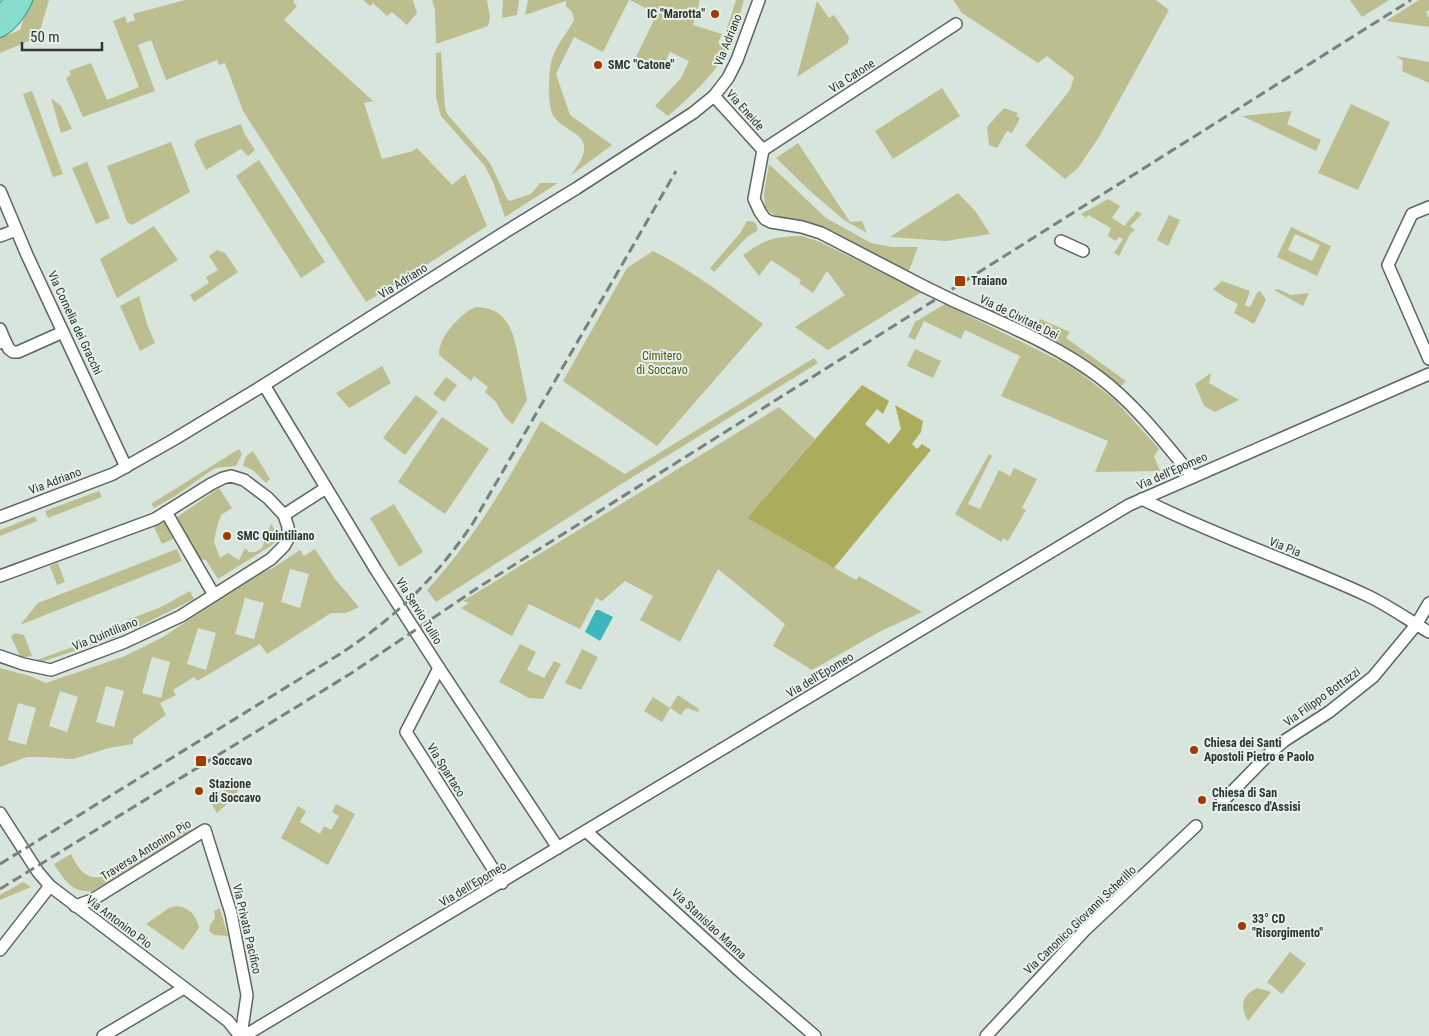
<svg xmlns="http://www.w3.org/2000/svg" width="1429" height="1036" viewBox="0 0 1429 1036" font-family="'Roboto Condensed',sans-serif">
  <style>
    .green { fill: #bcbe8f; fill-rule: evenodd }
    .forest { fill: #acad5c }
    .water { fill: #3db6bb }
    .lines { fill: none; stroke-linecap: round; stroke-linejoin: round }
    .minor-casing { stroke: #5b665e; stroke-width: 14 }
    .major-casing { stroke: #349380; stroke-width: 16 }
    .minor { stroke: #fff; stroke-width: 11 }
    .major { stroke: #86ddcd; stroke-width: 14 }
    .rail { stroke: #79817c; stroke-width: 3; stroke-dasharray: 10 5; stroke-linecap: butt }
    .minor-bridge-casing { stroke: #5b665e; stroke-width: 14; stroke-linecap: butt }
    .minor-bridge { stroke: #fff; stroke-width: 11 }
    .poi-dot { fill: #9f3b05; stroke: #e6f2e9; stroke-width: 2 }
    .labels { text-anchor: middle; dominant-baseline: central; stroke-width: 4; stroke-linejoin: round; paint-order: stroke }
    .poi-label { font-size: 12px; font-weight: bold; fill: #303431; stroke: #e6f2e9; text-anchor: start }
    .street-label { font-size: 12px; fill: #303431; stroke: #e6f2e9 }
    .park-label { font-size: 12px; fill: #555518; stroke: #e6f2e9 }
  </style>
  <rect width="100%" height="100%" fill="#d8e5dc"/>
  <g class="green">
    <polygon points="30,0 49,0 38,37 0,53 0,38 20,30"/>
    <polygon points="185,0 294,0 293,2 297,6 284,20 373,101 364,103 382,159 413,151 417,148 452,185 465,174 487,226 409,276 366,302 243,111 225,63 219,65 217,60 166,80 151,40 138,45 155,91 83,117 66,78 71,75 69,71 91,63 107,100 139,87 113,21 125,16 127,23 135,20 133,14"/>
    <polygon points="363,0 413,0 417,13 407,25 392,12 387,16 373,3 370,6"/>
    <polygon points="432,0 487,0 490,18 488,26 436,44 435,9"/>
    <polygon points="503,0 519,0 517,15 502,18"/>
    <path d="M528,0h101l-26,52 -29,-15 -18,37 14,41 42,30 -42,31c39,-47 -13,-40 -19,-66 -3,-14 -3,-41 2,-54 5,-13 15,-24 21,-36l-2,-8 -6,-6v-5l-41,14z"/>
    <path d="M630,0h70l-7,25 29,9 -4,9 12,4c-18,30 -36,46 -62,69l-13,-10 26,-28 8,-17 -19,-9 -8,16 -26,-11 21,-43z"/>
    <polygon points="736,0 744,0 735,30 727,28"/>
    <polygon points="953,0 1156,0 1169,10 1099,137 1078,168 1065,179 1025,146 1070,90 1074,77 1047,56 1038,63 962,13"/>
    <polygon points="1350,0 1389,0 1362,17"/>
    <polygon points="1419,0 1429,0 1429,10 1426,12 1429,18 1429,27 1386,21"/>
    <polygon points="817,1 829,18 834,15 849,37 848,43 797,77"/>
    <polygon points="441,52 445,108 447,114 490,163 507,199 510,201 531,194 540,183 558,183 505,217 493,182 485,166 441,116 436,97 436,53"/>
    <polygon points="1396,56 1429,62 1429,83 1402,71 1403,61"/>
    <polygon points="942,88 960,116 893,159 875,131"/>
    <polygon points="32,91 63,174 53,177 23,94"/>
    <polygon points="51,98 61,106 72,129 61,133"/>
    <polygon points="1351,104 1390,122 1358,190 1318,173"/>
    <polygon points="1004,108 1018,113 1016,116 1020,118 1012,133 1007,131 997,148 989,145 987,127"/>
    <polygon points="1292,111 1287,124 1321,140 1316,151 1242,116"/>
    <polygon points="241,124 244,133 255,150 248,156 241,149 206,170 194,145 197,140"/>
    <polygon points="171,142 190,192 132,225 127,222 107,166"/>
    <polygon points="798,143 850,222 862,221 867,233 844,220 809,190 776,158"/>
    <polygon points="259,160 325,262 301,278 236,176"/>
    <polygon points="87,162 110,218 96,224 72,168"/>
    <polygon points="769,164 826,218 871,243 892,247 918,247 908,273 809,222 778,217 765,209 764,193"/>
    <polygon points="958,193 976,212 990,234 946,241 890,237"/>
    <polygon points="1108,199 1120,206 1112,218 1124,226 1137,211 1142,214 1130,226 1135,230 1130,234 1119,256 1114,253 1123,239 1119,237 1116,241 1108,236 1111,228 1088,215 1086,218 1081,214"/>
    <polygon points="1169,215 1180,220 1168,246 1157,240"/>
    <polygon points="747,221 755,222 758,230 747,237 714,272 710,268 741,232"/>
    <polygon points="154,226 178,260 117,298 100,259"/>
    <path d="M1291,227l40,19 -14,30 -40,-19zM1295,234l25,11 -8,16 -24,-11z"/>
    <path d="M802,236l18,6 102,50 -94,58 -33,-23 50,-32 -18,-24 -14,22 -14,-10 2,-3 -30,-20 -12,16 -16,-21c24,-17 31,-18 59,-19z"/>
    <polygon points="217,250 225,253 238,272 194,302 190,295 209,283 206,277 218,270 209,256"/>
    <path d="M653,251c40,20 75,47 110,73l-106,122 -94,-65 64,-113z"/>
    <polygon points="1222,281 1250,291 1245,305 1250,307 1257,293 1260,291 1266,300 1254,324 1234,313 1238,304 1226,298 1213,289"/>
    <polygon points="1278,289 1291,295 1309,293 1303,306 1274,290"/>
    <polygon points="139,296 147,324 155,343 140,351 120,306"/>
    <polygon points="945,304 1066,364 1080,373 1114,399 1159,449 1154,456 1160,471 1095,472 1108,441 1001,396 1020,356 965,330 961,339 924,321 915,340 908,337 915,322"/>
    <path d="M476,307c35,1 38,29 44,58 2,12 5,23 7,35l-14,24c-12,-8 -11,-14 -18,-23 -3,-3 -7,-6 -10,-9l3,-5 -14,-11 -3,5 -32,-26c0,-3 0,-8 2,-11 4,-13 23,-33 35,-37z"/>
    <polygon points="982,309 1007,311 1039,333 1041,339"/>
    <polygon points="1040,319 1070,332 1066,338 1126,381 1118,389 1063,352 1038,323"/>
    <polygon points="915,349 941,361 933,378 907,366"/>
    <path d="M814,358l4,5 -208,128 -174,111 -9,-12c47,-51 81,-109 114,-169l84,53z"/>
    <polygon points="382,366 391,383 349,408 336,393"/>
    <polygon points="1211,373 1209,383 1239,400 1215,412 1204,406 1195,384"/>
    <polygon points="446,377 457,385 444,402 433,394"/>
    <polygon points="416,395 438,412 405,455 383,438"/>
    <polygon points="779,407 815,439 747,518 856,580 859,576 922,612 881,631 812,670 773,646 785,624 718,569 680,642 640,620 653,596 625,581 602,601 596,598 580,629 529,604 512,636 461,608 469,603 463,601"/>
    <polygon points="442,417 489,449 445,514 398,482"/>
    <polygon points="239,449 242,454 236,466 215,468 175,496 154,508 151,504"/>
    <polygon points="253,451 270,479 266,483 253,470 243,466 246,456"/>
    <polygon points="989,454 992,456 968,504 980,509 999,470 1010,476 1014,468 1037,479 1022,508 1026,510 1008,541 1003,538 1001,542 955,514"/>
    <polygon points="219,488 232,508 221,515 217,526 214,542 220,558 228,553 239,560 245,548 249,552 255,552 262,548 271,524 277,533 274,543 269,547 218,579 206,560 197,559 177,517"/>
    <polygon points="99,491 102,497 48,518 45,511"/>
    <polygon points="394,504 423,552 399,567 370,518"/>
    <polygon points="35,516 37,521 0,536 0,530"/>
    <polygon points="166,521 173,539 162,544 154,527"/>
    <polygon points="177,549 182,561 20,625 38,603"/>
    <path d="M315,549l20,30 24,28 -13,6h-15l-64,41 -7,-10 -63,37 -3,-4 -21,13 3,5 -16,8 6,12 -33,24v5l-24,4 -36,11 -32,-2h-14l-27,10v-99l30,8 16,7 79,-27 38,-19 97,-64 13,-5 27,-18 4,6zM290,569l19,5 -9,34 -19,-6zM245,598l19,5 -10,36 -19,-5zM198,628l18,5 -10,37 -19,-6zM152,657l18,5 -9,36 -19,-5zM106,686l18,5 -10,36 -18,-5zM60,691l18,6 -11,35 -18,-6zM18,703l18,5 -10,37 -18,-5z"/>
    <polygon points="58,563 65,582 57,585 50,566"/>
    <polygon points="190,591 194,599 132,630 127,620 159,608"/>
    <polygon points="114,632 116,637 41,662 34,661"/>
    <polygon points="14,633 24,635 32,656 21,658 11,637"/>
    <polygon points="520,644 536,652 527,670 544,678 554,661 561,664 543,699 529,698 499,682"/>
    <polygon points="582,649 598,657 581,690 565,683"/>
    <polygon points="851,653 854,658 830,672 825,668"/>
    <polygon points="678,695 699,709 698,712 688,708 685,709 681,715 670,708 662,722 644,711 653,697 670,708"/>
    <polygon points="243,779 235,797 217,813 209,799"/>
    <polygon points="336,804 355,814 328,865 281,838 298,806 306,811 300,822 320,834 324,826 331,830 339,816 332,812"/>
    <path d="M189,828l2,3 -99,60c-21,2 -28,-12 -38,-27l17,-10c9,19 17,28 39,21z"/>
    <polygon points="23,882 31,887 0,900 0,895"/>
    <path d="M176,906c13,1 20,9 23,22l-16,22 -37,-26 23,-16z"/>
    <polygon points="220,908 220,909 228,936 214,935 209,931 210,925 215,918 214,911"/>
    <polygon points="1290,952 1306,964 1282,994 1267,982"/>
    <path d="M1257,988l14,4 -23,29c-8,-15 -7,-25 9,-33z"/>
  </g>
  <polygon class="forest" points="862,385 889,401 883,414 877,409 865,424 889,444 901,429 895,405 923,421 921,432 912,444 917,449 922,444 931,450 834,568 747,518"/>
  <polygon class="water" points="596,610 599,610 613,617 600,641 585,632"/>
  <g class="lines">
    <defs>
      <g id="minor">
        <polyline points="714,96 763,150 754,199 760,212 765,219 771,222 802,227 821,233 925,287"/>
        <polyline points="763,150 956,24"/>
        <polyline points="0,191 27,255 126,467"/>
        <polyline points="1429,207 1412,214 1388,265 1429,359"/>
        <polyline points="0,236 16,230"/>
        <polyline points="1061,241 1083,251"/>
        <path d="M954,301c48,22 103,44 145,76 36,27 65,65 94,100"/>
        <polyline points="0,329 5,341"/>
        <polyline points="0,343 5,341 9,349 13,352 18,352 63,332"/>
        <polyline points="264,385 376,570 439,668 558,848"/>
        <path d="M1142,499c73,37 150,62 224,96 22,10 42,25 63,37"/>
        <polyline points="166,512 214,595"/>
        <polyline points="284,515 326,488"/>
        <polyline points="0,517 113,474 173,440 264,385 502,234 577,188 693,113 714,96 728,78 737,60 759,0"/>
        <polyline points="0,576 155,519 211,484 223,478 231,476 244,480 268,498 284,515 288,527 288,539 284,546 271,559 181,616 125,642 51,670 23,664 0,656"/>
        <polyline points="439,668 406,732 502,883"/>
        <polyline points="1220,804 1270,753 1284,741 1329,712 1373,677 1416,625 1429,603"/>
        <polyline points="0,813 38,872 50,886 228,1021 240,1036"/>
        <polyline points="586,831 743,974 815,1036"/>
        <polyline points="75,906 92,900 205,830 231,913 247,995 241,1036"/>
        <polyline points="0,950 50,886"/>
        <polyline points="103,1036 184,988"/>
        <polyline points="244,1036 1129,505 1429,374"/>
        <polyline points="986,1036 1085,930 1196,826"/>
      </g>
      <g id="major">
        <polyline points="0,14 12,0"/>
        <path d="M0,30c12,-7 19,-17 25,-30"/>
      </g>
    </defs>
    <use href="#minor" class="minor-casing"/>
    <use href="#major" class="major-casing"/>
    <use href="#minor" class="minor"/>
    <use href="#major" class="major"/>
    <g class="rail">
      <path d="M0,864l340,-210c56,-37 95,-75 133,-131l203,-352"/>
      <polyline points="0,889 350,674 479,587 1411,0"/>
    </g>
    <defs>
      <polyline id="minor-bridge" points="925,287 954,301"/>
    </defs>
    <use href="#minor-bridge" class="minor-bridge-casing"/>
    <use href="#minor-bridge" class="minor-bridge"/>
  </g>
  <g class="poi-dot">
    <circle cx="715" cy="14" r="5"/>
    <circle cx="598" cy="65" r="5"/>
    <rect x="954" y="275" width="12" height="12" rx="2.5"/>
    <circle cx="227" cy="536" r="5"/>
    <circle cx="1194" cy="750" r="5"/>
    <rect x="195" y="755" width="12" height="12" rx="2.5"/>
    <circle cx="199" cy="791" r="5"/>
    <circle cx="1202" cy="800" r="5"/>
    <circle cx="1242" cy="926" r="5"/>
  </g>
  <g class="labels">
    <g class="poi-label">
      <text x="705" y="14" text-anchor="end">IC "Marotta"</text>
      <text x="608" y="65">SMC "Catone"</text>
      <text x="971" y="281">Traiano</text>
      <text x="237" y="536">SMC Quintiliano</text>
      <text x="1204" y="743">Chiesa dei Santi<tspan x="1204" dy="14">Apostoli Pietro e Paolo</tspan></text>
      <text x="212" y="761">Soccavo</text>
      <text x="209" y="784">Stazione<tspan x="209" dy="14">di Soccavo</tspan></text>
      <text x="1212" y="793">Chiesa di San<tspan x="1212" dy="14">Francesco d'Assisi</tspan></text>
      <text x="1252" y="919">33° CD<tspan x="1252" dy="14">"Risorgimento"</tspan></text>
    </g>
    <g class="street-label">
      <text transform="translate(728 40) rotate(-68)">Via Adriano</text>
      <text transform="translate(852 76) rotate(-33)">Via Catone</text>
      <text transform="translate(745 110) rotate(48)">Via Eneide</text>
      <text transform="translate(403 281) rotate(-32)">Via Adriano</text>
      <text transform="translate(1019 317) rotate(26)">Via de Civitate Dei</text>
      <text transform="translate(75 323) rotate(65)">Via Cornelia dei Gracchi</text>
      <text transform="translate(1172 471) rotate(-24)">Via dell'Epomeo</text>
      <text transform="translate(55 481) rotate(-21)">Via Adriano</text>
      <text transform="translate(1285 547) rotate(22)">Via Pia</text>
      <text transform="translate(419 611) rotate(58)">Via Servio Tullio</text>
      <text transform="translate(105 634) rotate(-22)">Via Quintiliano</text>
      <text transform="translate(820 675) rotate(-31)">Via dell'Epomeo</text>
      <text transform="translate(1322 697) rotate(-36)">Via Filippo Bottazzi</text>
      <text transform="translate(446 770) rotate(58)">Via Spartaco</text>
      <text transform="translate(146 850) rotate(-32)">Traversa Antonino Pio</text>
      <text transform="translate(473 884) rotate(-31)">Via dell'Epomeo</text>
      <text transform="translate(1080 920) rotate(-44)">Via Canonico Giovanni Scherillo</text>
      <text transform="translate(119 922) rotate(37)">Via Antonino Pio</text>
      <text transform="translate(709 924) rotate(43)">Via Stanislao Manna</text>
      <text transform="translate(247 929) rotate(77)">Via Privata Pacifico</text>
    </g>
    <g class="park-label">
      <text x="662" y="356">Cimitero<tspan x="662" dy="14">di Soccavo</tspan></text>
    </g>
  </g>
  <path d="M22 42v8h80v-8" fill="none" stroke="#303431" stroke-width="2.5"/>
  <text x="30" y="42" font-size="15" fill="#303431" stroke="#e6f2e9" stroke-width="4" paint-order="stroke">50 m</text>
</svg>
